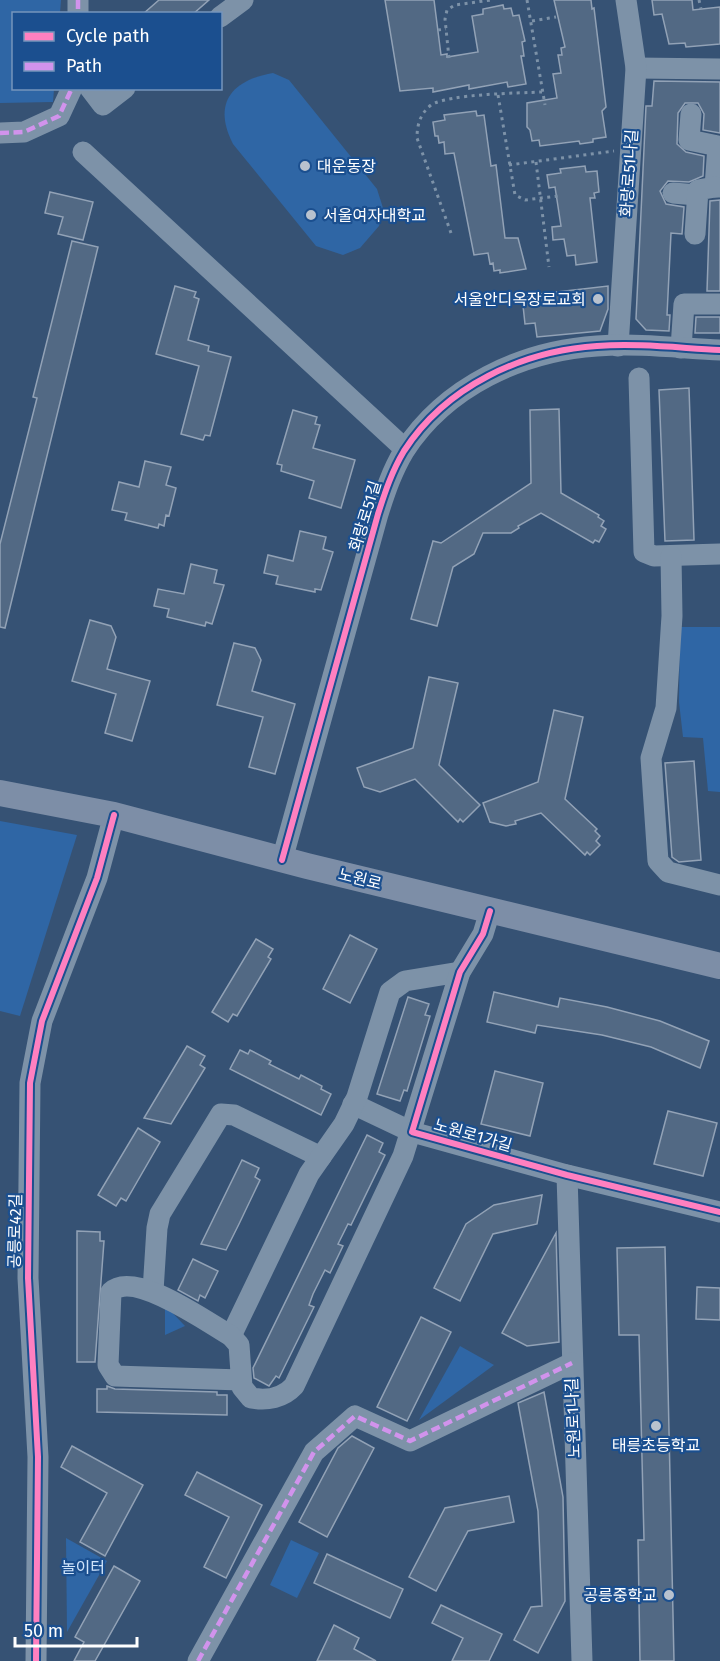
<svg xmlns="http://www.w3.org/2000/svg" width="720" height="1661" viewBox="0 0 720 1661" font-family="'Fira Sans','Noto Sans KR',sans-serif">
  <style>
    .green { fill: #2f66a5 }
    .building { fill: #526984; stroke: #92a2b6; stroke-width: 1.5 }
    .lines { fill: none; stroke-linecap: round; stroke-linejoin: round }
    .path { stroke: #7d92a8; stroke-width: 3; stroke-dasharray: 3 4.5; stroke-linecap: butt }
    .minor { stroke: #7d92a8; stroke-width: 21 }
    .major { stroke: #7d8ea7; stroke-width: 26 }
    .quiet { stroke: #d193ec; stroke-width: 4.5; stroke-dasharray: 9 4.5; stroke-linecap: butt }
    .cycleway-casing { stroke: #1b4f8f; stroke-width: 10 }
    .cycleway { stroke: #ff80c0; stroke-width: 6 }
    .poi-dot { fill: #b9c2ce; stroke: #1b4f8f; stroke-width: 2 }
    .labels { text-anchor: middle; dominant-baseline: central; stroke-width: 4.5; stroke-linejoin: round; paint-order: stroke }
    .poi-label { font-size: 16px; fill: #fff; stroke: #1b4f8f; text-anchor: start }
    .street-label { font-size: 16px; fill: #fff; stroke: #1b4f8f }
    .park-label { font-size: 16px; fill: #cfe3fa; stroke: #1b4f8f }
  </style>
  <rect width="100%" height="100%" fill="#365274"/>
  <g class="green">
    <polygon points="0,0 61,0 60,13 14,14 14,88 54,89 53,102 0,103"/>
    <path d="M273,73l16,7 88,109 6,19 -4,18 -19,22 -17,7 -27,-9 -83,-102c-21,-41 -1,-64 40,-71z"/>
    <polygon points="680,627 720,627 720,792 708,791 703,738 683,737 679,702"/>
    <polygon points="0,821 77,835 20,1016 0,1011"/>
    <polygon points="165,1305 185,1326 165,1335"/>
    <polygon points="460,1346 494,1365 419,1420"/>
    <polygon points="66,1538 107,1561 67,1632"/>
    <polygon points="291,1540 319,1553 297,1598 270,1585"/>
  </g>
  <g class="building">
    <polygon points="159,0 209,0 193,14 143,14"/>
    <polygon points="385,0 434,0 441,55 447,54 447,57 478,52 472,16 483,14 483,9 503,5 504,9 511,8 513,16 519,15 525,41 522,42 524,56 521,56 526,84 508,87 507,82 469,89 469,85 433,92 433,88 400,91"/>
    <polygon points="554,0 591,0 592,9 594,8 606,107 602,111 606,137 593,139 593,142 580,144 579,141 540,146 539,140 532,141 530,130 527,127 527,103 557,98 553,74 561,73 558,55 562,55 561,48 565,47"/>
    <polygon points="652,0 692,0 693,10 720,7 720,44 686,47 685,43 669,44 662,14 654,15"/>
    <polygon points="654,81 720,82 720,133 703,130 704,114 698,103 685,103 678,113 677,144 686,152 704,156 703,176 689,182 668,181 660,191 666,204 684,207 682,234 671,233 667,315 670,315 669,331 646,330 636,319 646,106 652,106"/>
    <polygon points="476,111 477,116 484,115 491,166 496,165 505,238 518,238 526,269 500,273 500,270 494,271 493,263 490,264 488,253 474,255 454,153 445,154 444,142 439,143 438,136 435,136 433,122 445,120 444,115"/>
    <polygon points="585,166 586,172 597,171 599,192 594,193 595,198 590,198 597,262 576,265 575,255 567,256 564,239 553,240 552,227 561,226 555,187 549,188 547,175 561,173 560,169"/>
    <polygon points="50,192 93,202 83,240 58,234 63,217 45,213"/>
    <polygon points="720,200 720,291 707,291 710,201"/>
    <polygon points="72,241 98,247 5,628 0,627 0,544 37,398 33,397"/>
    <polygon points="175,286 196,292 194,297 199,299 188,340 209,346 208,351 231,357 210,436 205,435 203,440 181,434 199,366 156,354"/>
    <polygon points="608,286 608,309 600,331 537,337 535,323 525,324 522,296"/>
    <polygon points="696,317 720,317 720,333 695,333"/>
    <polygon points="689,388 694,540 665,541 659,390"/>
    <polygon points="559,409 561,493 599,515 598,517 604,521 601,526 606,529 599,542 595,540 593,543 541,513 518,526 519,528 511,533 483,533 474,554 453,567 437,626 411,619 433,541 441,543 531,483 530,410"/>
    <polygon points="293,410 317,417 315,424 320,425 313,448 355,460 341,508 309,498 314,481 281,471 282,465 277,464"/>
    <polygon points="145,461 171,467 166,485 176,488 169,516 166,515 164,526 159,524 158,528 125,520 127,513 112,510 119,482 139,487"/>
    <polygon points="300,531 326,537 323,549 333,552 321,590 315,589 315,592 276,584 278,576 264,573 268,555 293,561"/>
    <polygon points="191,564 217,570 214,583 224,585 212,624 206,622 205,626 167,617 169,609 154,606 158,589 184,594"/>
    <polygon points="90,620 111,626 116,637 107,669 150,681 132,741 105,733 116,694 72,681"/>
    <polygon points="234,643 255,648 261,660 252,691 295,704 275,774 249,767 263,717 217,705"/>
    <polygon points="429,677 458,683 439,765 480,805 463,822 460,819 458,822 415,779 380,792 364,787 357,768 413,748"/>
    <polygon points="554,710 583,717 565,799 597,829 595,831 600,836 596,841 600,845 590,855 587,852 585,855 541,813 515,821 516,824 506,826 490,822 483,803 538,782"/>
    <polygon points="694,761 701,860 679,862 672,857 665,763"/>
    <polygon points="350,935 377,949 350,1003 323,989"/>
    <polygon points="256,939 273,949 268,957 271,959 237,1016 233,1014 228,1022 212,1012"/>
    <polygon points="494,992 558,1007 560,998 607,1007 660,1021 709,1041 700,1068 651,1047 602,1035 537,1025 535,1033 487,1022"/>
    <polygon points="408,997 429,1004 425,1015 430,1016 407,1091 404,1090 400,1101 377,1094"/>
    <polygon points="187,1046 205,1056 200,1065 205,1068 171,1124 144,1118"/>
    <polygon points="240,1050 248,1054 250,1050 271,1061 269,1064 299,1079 301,1075 322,1086 321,1089 331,1094 321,1115 230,1069"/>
    <polygon points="495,1071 543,1083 530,1136 481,1124"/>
    <polygon points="668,1111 717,1123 703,1176 654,1164"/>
    <polygon points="138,1128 160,1142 126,1201 121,1198 116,1206 98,1195"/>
    <polygon points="367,1135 383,1143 379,1152 385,1155 351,1225 348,1224 338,1244 343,1246 330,1273 325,1270 313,1294 309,1305 314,1307 279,1378 276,1376 269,1386 254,1378 253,1368"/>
    <polygon points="242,1160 259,1168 255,1177 260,1180 239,1224 226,1250 201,1244"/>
    <polygon points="542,1195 537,1224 493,1234 460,1301 434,1288 466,1224 494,1205"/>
    <polygon points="77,1231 100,1232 100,1241 104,1241 95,1362 77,1362"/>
    <polygon points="556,1233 559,1342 527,1346 502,1333"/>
    <polygon points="665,1247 674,1661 640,1661 638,1540 644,1540 639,1335 619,1335 617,1248"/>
    <polygon points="193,1259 218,1271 205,1298 200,1295 198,1301 178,1290"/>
    <polygon points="697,1287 720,1288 720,1320 696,1319"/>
    <polygon points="421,1317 451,1332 407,1421 377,1407"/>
    <polygon points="107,1386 115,1389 217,1392 217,1395 227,1395 227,1415 97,1412 97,1389 107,1389"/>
    <polygon points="544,1392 563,1497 565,1601 538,1653 514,1640 531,1607 542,1606 538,1511 518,1403"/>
    <polygon points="352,1436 374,1448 327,1537 299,1522 338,1448"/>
    <polygon points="72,1446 143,1485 105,1556 80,1542 107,1493 61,1467"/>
    <polygon points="197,1472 262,1505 226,1578 204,1567 229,1517 185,1495"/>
    <polygon points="509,1496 514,1522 468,1531 436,1591 409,1577 445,1508"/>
    <polygon points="327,1554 403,1589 390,1618 314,1583"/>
    <polygon points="114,1566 140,1581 95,1661 74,1661 84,1642 75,1637"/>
    <polygon points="441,1605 502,1634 489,1661 452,1661 463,1638 432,1623"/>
    <polygon points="334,1625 359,1638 354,1649 376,1661 317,1661"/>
  </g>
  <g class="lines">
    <g class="path">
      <polyline points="527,0 545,105"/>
      <polyline points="699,0 701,9"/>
      <polyline points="532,21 556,17"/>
      <polyline points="438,30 446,29"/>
      <polyline points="449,58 445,19 447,10 455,5 491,0"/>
      <polyline points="498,95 515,195 525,200 558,196"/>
      <polyline points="536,162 549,267"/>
      <polyline points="509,165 614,151"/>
      <path d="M451,233l-34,-95c0,-13 3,-24 14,-33 17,-11 88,-12 111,-13"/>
    </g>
    <g class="minor">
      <polyline points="78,0 78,14"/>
      <polyline points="220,17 243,0"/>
      <polyline points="636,68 720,69"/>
      <polyline points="90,88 103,105 125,88"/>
      <polyline points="691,114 689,140 718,146 715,187 720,187"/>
      <polyline points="0,133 24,132 59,116 72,88"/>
      <polyline points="83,152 405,449"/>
      <polyline points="673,193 697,195"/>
      <polyline points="695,234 698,190 715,187"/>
      <polyline points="618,346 636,68 626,0"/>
      <polyline points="681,348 684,304 720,304"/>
      <polyline points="639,378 644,552 654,556 720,554"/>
      <polyline points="671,556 672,616 666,708 651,758 658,861 668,872 720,885"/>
      <path d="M282,860l96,-346c7,-22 14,-43 26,-63 42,-65 118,-100 193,-105 41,-3 82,2 123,4"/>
      <polyline points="353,1104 412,1132 567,1175 720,1212"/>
      <polyline points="567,1175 582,1661"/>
      <polyline points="153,1291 157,1228 160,1214 221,1114 234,1115 321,1157"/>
      <polyline points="231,1336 309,1174 344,1124 357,1097 390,992 405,981 460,972"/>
      <path d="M241,1380l-126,-4 -7,-11 3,-73c23,-23 97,31 120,44l8,9 3,42 9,11c16,3 32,0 43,-12l109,-230 57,-184 23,-38 7,-23"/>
      <polyline points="36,1661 38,1457 28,1278 30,1083 42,1021 97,878 114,815"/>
      <polyline points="198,1661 314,1452 355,1416 410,1441 572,1363"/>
    </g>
    <polyline class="major" points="0,793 114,815 307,866 720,966"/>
    <g class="quiet">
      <polyline points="78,0 78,14"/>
      <polyline points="0,133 24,132 59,116 72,88"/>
      <polyline points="198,1661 314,1452 355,1416 410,1441 572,1363"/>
    </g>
    <defs>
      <g id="cycleway">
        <path d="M282,860l96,-346c7,-22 14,-43 26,-63 42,-65 118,-100 193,-105 41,-3 82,2 123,4"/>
        <polyline points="490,911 483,934 460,972 412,1132 567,1175 720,1212"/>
        <polyline points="36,1661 38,1457 28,1278 30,1083 42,1021 97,878 114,815"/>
      </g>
    </defs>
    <use href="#cycleway" class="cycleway-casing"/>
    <use href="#cycleway" class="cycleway"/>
  </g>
  <g class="poi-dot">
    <circle cx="305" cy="166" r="6"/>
    <circle cx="311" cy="215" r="6"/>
    <circle cx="598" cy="299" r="6"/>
    <circle cx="656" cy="1426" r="6"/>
    <circle cx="669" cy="1595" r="6"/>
  </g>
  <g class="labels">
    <g class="poi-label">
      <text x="317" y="166">대운동장</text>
      <text x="323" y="215">서울여자대학교</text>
      <text x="586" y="299" text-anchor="end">서울안디옥장로교회</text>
      <text x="656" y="1445" text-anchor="middle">태릉초등학교</text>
      <text x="657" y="1595" text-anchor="end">공릉중학교</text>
    </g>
    <g class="street-label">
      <text transform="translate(629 173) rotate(-86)">화랑로51나길</text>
      <text transform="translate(365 516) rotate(-73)">화랑로51길</text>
      <text transform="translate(360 879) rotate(14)">노원로</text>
      <text transform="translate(473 1135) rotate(16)">노원로1가길</text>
      <text transform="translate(15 1231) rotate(-89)">공릉로42길</text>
      <text transform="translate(573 1418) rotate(-92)">노원로1나길</text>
    </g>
    <g class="park-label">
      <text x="83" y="1567">놀이터</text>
    </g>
  </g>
  <rect x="12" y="12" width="210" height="78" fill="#1b4f8f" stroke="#7695bc" stroke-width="1.5"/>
  <rect x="24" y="32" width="30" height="9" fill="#ff80c0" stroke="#7695bc" stroke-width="1.5"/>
  <text x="66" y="42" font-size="18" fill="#ffffff">Cycle path</text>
  <rect x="24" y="62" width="30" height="9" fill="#d193ec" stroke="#7695bc" stroke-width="1.5"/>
  <text x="66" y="72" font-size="18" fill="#ffffff">Path</text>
  <path d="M15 1637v9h122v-9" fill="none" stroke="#ffffff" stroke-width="3"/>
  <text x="24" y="1637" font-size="18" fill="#ffffff" stroke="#1b4f8f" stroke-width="4.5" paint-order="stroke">50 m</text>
</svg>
